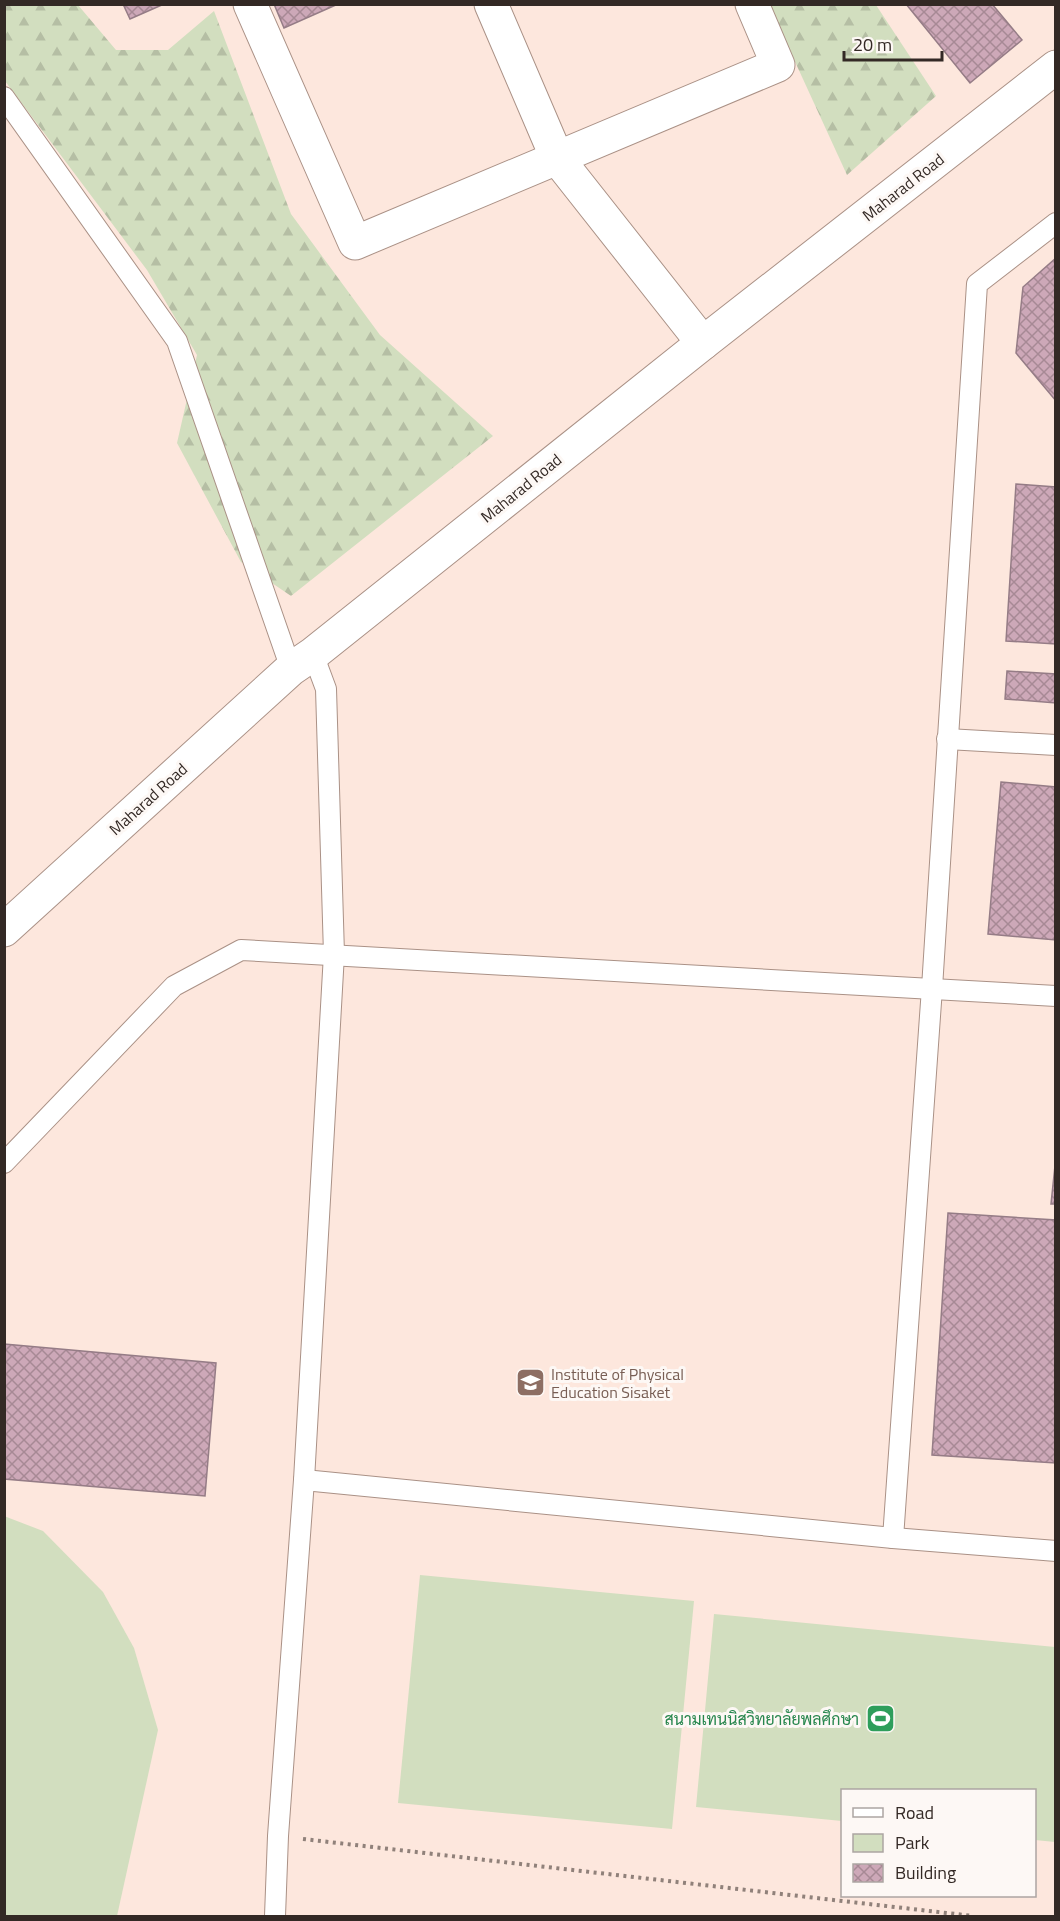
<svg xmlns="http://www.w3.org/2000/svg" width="1060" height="1921" viewBox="0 0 1060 1921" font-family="'Titillium Web',Sarabun,sans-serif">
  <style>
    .green { fill: #d2debf }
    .forest { fill: url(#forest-firs) }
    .building { fill: url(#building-cross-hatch); stroke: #957c86; stroke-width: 1.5 }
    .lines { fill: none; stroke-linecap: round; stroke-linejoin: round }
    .lane-casing { stroke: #aa9186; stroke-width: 22 }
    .street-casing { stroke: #aa9186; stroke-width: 35 }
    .path { stroke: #90817a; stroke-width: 4; stroke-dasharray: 3 4.5; stroke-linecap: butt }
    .lane { stroke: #fff; stroke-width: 20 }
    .street { stroke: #fff; stroke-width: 33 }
    .labels { text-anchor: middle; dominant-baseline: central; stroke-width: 6; stroke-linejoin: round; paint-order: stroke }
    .street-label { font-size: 16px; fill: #332925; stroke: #fdf8f5 }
    .education-label { font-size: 16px; fill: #785e54; stroke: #fdf8f5; text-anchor: start }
    .leisure-label { font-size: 16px; fill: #27864d; stroke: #fdf8f5; text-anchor: end }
  </style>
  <defs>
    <pattern id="forest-firs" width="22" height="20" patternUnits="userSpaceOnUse" patternTransform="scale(1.5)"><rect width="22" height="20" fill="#d2debf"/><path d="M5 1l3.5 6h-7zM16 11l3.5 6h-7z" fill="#b5bea4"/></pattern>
    <pattern id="building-cross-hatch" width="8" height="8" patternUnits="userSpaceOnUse" patternTransform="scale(1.5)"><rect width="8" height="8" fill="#cda8b8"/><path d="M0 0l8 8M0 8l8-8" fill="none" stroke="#a78995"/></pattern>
  </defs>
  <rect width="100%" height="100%" fill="#fde7dd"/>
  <g class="green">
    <polygon points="4,1516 43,1531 103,1592 134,1648 158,1730 117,1916 5,1916"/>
    <polygon points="420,1575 694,1601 672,1829 398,1803"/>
    <polygon points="714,1614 1055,1647 1055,1842 1035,1840 1034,1790 842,1790 842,1821 696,1807"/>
  </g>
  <g class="forest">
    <polygon points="5,5 78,5 116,50 168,50 214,11 291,214 380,335 493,436 291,596 241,562 177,443 197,355 147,270 5,81"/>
    <polygon points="769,5 876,5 936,96 847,175"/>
  </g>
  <g class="building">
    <polygon points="123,4 164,4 130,19"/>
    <polygon points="274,4 338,4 284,28"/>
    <polygon points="906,4 992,4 1022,40 970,83"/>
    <polygon points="1056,258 1056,401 1016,353 1023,287"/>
    <polygon points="1016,484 1056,487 1056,644 1006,641"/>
    <polygon points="1007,671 1056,674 1056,703 1005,699"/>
    <polygon points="1001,782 1056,787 1056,940 988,934"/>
    <polygon points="1056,1156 1056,1204 1051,1204"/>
    <polygon points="948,1213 1056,1220 1056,1463 932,1455"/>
    <polygon points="4,1344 216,1363 205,1496 4,1479"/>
  </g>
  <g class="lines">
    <defs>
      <g id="lane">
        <polyline points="4,97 177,341 291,669"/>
        <polyline points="947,739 1056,745"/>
        <polyline points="4,1163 174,986 241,950 1056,996"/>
        <polyline points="304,1480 893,1538 1056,1551"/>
        <polyline points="893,1538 932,988 977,284 1056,223"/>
        <polyline points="275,1916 278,1836 304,1480 334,954 326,689 313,654"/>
      </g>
      <g id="street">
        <polyline points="250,4 355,243 778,65 752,4"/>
        <polyline points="491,4 557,158 703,343"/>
        <polyline points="4,930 291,669 313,654 703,343 1056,67"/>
      </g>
    </defs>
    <use href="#lane" class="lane-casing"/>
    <use href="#street" class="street-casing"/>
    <polyline class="path" points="303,1839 973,1916"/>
    <use href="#lane" class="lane"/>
    <use href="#street" class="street"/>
  </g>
  <defs>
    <symbol id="university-square" viewBox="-11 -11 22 22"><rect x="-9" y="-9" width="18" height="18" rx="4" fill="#8d6e63" stroke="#fdf8f5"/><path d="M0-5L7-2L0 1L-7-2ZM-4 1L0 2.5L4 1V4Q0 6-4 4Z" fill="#fff"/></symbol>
    <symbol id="stadium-square" viewBox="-11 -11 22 22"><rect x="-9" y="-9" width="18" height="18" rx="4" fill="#2e9e5b" stroke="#fdf8f5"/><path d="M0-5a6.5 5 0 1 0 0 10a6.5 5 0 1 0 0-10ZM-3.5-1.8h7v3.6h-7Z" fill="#fff"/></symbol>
  </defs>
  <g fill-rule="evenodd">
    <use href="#university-square" x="514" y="1366" width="33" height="33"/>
    <use href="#stadium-square" x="864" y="1702" width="33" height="33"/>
  </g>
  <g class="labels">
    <g class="street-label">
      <text transform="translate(903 187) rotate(-38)">Maharad Road</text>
      <text transform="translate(521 488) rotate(-39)">Maharad Road</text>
      <text transform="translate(148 799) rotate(-42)">Maharad Road</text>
    </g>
    <g class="education-label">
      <text x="551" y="1374">Institute of Physical<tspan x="551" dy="18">Education Sisaket</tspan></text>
    </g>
    <g class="leisure-label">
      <text x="859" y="1719">สนามเทนนิสวิทยาลัยพลศึกษา</text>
    </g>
  </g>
  <rect width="1060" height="1921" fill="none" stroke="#332925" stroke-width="12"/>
  <rect x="841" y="1789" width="195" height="108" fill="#fdf8f5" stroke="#aca5a2" stroke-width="1.5"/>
  <rect x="853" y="1808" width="30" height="9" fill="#ffffff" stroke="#aca5a2" stroke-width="1.5"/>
  <text x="895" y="1819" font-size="18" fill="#332925">Road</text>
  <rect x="853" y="1834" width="30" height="18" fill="#d2debf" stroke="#aca5a2" stroke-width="1.5"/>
  <text x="895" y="1849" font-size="18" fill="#332925">Park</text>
  <rect x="853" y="1864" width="30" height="18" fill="url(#building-cross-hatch)" stroke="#aca5a2" stroke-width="1.5"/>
  <text x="895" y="1879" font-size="18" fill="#332925">Building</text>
  <path d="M844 51v9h98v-9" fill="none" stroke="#332925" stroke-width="3"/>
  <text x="853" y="51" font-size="18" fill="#332925" stroke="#fdf8f5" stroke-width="4.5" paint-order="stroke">20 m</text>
</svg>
